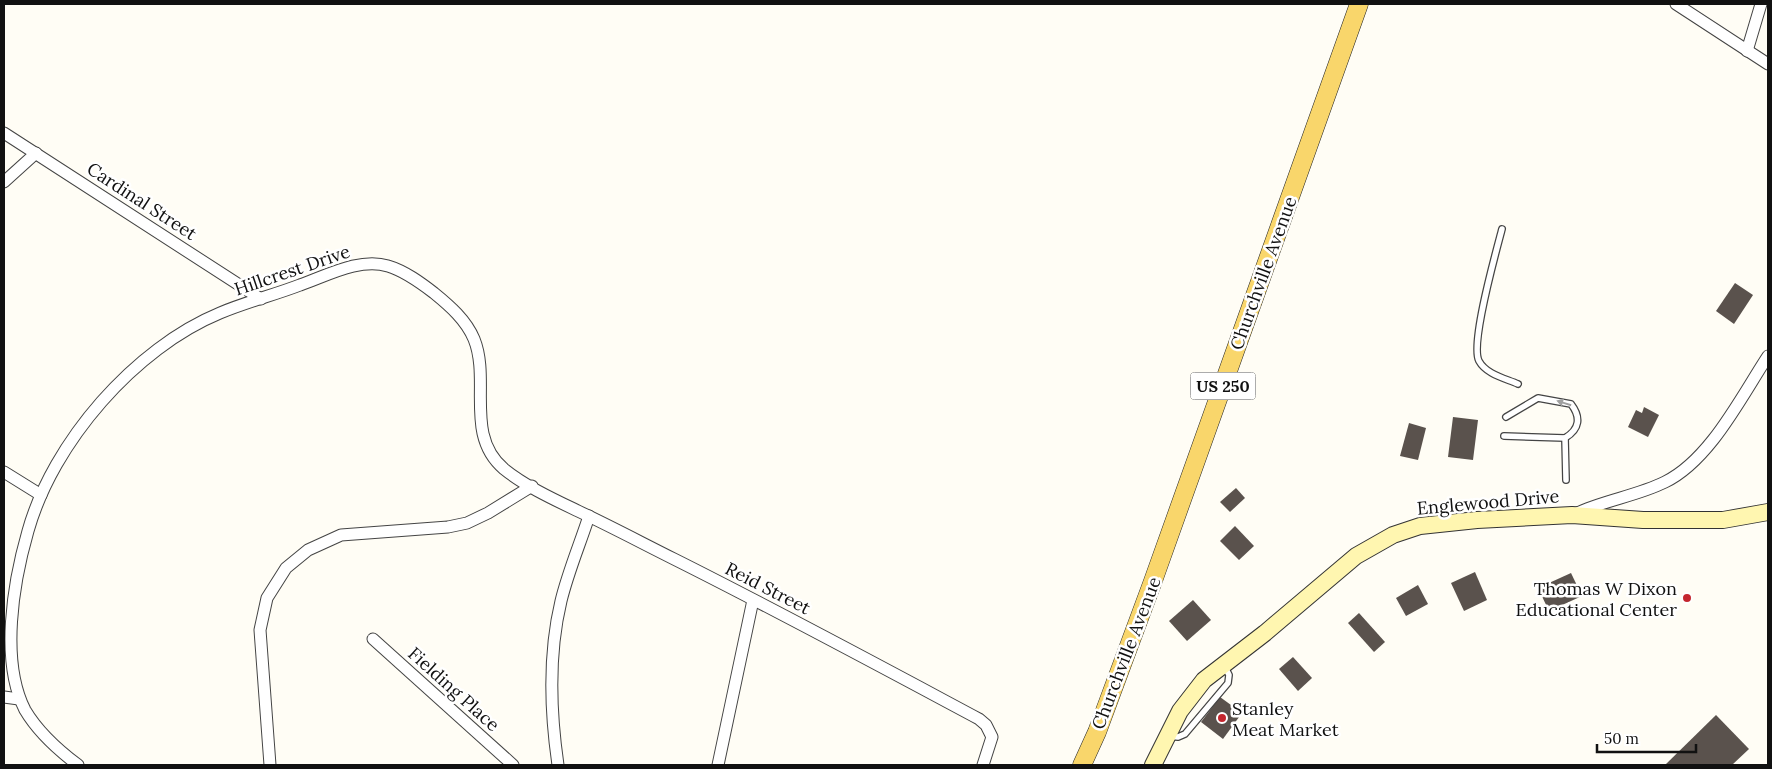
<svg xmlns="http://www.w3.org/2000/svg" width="1772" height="769" viewBox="0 0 1772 769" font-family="Lora,serif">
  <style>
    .building { fill: #5a524d }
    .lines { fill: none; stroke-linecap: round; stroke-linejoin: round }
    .lane-casing { stroke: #444; stroke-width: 8 }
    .street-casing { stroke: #444; stroke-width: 13 }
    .secondary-casing { stroke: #333; stroke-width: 18 }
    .primary-casing { stroke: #222; stroke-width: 19 }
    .lane { stroke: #fff; stroke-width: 5.5 }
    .street { stroke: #fff; stroke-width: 11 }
    .secondary { stroke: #fff6b0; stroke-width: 16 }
    .primary { stroke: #f9d66b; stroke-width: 18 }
    .oneway { fill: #a0a0a0 }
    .poi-dot { fill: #c4262e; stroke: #fff; stroke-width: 2 }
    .labels { text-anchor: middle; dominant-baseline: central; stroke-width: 5; stroke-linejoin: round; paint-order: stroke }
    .shield { fill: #fff; stroke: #585858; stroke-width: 1 }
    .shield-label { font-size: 16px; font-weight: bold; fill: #111 }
    .street-label { font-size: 18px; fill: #111; stroke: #fff }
    .poi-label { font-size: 18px; fill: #111; stroke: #fff; text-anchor: end }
  </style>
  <rect width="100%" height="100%" fill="#fffdf5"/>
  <g class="building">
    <polygon points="1735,283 1753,295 1734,324 1716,311"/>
    <polygon points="1644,407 1659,415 1648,437 1628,427 1636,410 1642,413"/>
    <polygon points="1453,417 1478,420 1473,460 1448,457"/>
    <polygon points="1409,423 1426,428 1418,460 1400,456"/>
    <polygon points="1236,488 1245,498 1230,512 1220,502"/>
    <polygon points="1235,526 1254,546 1239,560 1220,541"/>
    <polygon points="1475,572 1487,600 1464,611 1451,583"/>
    <polygon points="1571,573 1582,596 1549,611 1538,588"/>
    <polygon points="1418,585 1428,604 1406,616 1396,598"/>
    <polygon points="1193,600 1211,620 1187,641 1169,621"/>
    <polygon points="1359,613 1385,642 1374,652 1348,623"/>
    <polygon points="1293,657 1312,678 1298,691 1279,669"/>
    <polygon points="1220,697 1242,713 1223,739 1201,722"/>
    <polygon points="1716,715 1749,749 1732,765 1665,765"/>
  </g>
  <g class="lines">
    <defs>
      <g id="lane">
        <path d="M1502,229c-6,23 -32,115 -23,132 7,13 25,17 39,23"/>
        <path d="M1504,436l61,2c15,-9 16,-21 6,-34l-33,-6 -32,19"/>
        <polyline points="1565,438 1566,480"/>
        <polyline points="1168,736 1178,737 1185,734 1228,683 1229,675 1224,665"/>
      </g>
      <g id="street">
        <polyline points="1676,4 1768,64"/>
        <polyline points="1747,51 1761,4"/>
        <polyline points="4,133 261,299"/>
        <polyline points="4,182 36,153"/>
        <polyline points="4,472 41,495"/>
        <path d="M1575,514c29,-14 62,-18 90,-32 45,-22 76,-85 103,-126"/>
        <polyline points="373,639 513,765"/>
        <polyline points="4,697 19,699"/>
        <path d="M78,765c-20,-15 -40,-33 -53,-55 -25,-49 -12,-127 3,-179 25,-89 107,-183 192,-218 26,-11 54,-18 80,-28 26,-9 60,-28 88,-19 17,5 33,17 46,27 16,13 32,27 40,46 17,42 -10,96 30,130 21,17 49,30 74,42 32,15 64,32 96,48 102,51 204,106 305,160l7,6 6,12 -9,28"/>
        <polyline points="270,765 260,630 267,598 286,568 308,550 341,535 448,527 467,523 488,513 532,486"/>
        <path d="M558,765c-8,-55 -10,-110 3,-164 7,-29 19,-57 28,-85"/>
        <polyline points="718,765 753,600"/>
      </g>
      <polyline id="secondary" points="1153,765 1180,711 1204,680 1265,633 1356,556 1393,535 1420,526 1477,520 1572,515 1643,520 1723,520 1768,512"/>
      <polyline id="primary" points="1082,765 1097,732 1153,581 1359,4"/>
    </defs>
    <use href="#lane" class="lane-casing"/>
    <use href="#street" class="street-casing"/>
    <use href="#secondary" class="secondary-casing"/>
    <use href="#primary" class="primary-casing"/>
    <use href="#lane" class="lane"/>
    <use href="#street" class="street"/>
    <use href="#secondary" class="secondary"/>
    <use href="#primary" class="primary"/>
  </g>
  <defs><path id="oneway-solid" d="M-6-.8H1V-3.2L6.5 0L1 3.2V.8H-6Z" transform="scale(1.25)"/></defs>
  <use class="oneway" href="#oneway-solid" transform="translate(1564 403) rotate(-163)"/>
  <g class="poi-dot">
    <circle cx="1687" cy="598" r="5"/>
    <circle cx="1222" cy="718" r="5"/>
  </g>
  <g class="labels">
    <rect class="shield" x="1190.5" y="372.5" width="65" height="27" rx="4"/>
    <g class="shield-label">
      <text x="1223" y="386">US 250</text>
    </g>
    <g class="street-label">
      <text transform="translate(142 201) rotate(33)">Cardinal Street</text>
      <text transform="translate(292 270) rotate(-19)">Hillcrest Drive</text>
      <text transform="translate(1263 273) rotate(-70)">Churchville Avenue</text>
      <text transform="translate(1488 502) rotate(-5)">Englewood Drive</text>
      <text transform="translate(768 588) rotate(27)">Reid Street</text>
      <text transform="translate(1126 653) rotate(-69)">Churchville Avenue</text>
      <text transform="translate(454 689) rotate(42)">Fielding Place</text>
    </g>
    <g class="poi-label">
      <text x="1677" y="588">Thomas W Dixon<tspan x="1677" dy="21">Educational Center</tspan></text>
      <text x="1232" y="708" text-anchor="start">Stanley<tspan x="1232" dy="21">Meat Market</tspan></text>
    </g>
  </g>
  <rect width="1772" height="769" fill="none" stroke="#111111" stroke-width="10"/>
  <path d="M1597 744v8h99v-8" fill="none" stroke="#111111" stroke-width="2.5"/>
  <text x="1604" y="744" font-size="15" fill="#111111" stroke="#ffffff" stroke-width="4" paint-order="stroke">50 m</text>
</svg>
